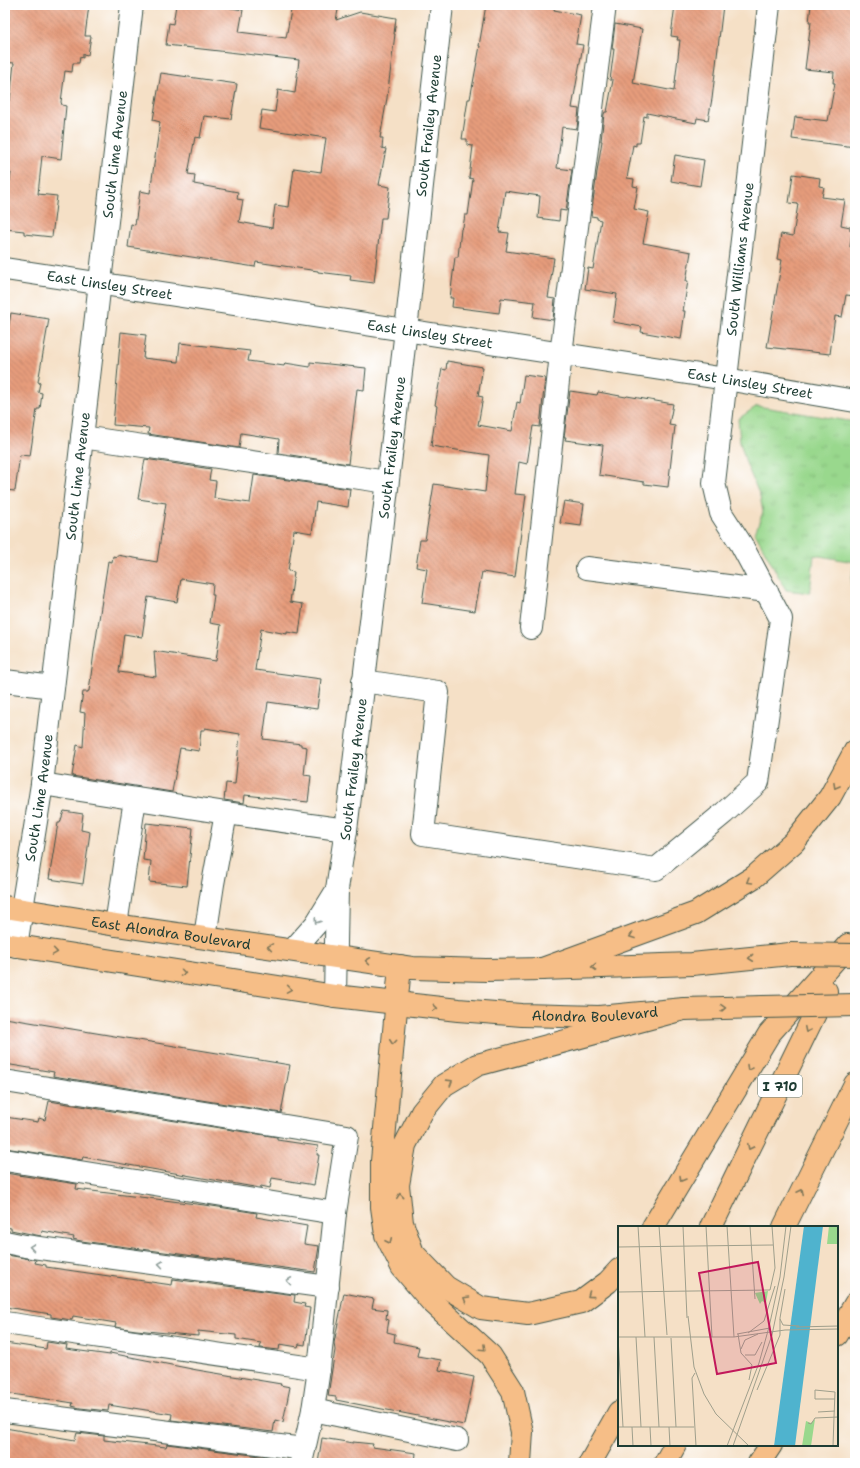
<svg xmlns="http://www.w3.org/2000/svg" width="860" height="1468" viewBox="0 0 860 1468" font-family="'Shantell Sans',sans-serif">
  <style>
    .grass { fill: url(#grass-tufts); stroke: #5c8a60 }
    .building { fill: url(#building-back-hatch); fill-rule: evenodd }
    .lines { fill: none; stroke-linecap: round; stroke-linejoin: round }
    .minor-casing { stroke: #3f554a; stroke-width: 24 }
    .major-casing { stroke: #3f554a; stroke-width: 24 }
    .highway-casing { stroke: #3f554a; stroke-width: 24 }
    .minor { stroke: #fff; stroke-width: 22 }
    .major { stroke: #f6be87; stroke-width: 22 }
    .highway { stroke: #f6be87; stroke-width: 22 }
    .major-bridge-casing { stroke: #3f554a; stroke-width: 24; stroke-linecap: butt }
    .major-bridge { stroke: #f6be87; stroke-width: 22 }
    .oneway { stroke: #807759 }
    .oneway2 { stroke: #8f9e9a }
    .labels { text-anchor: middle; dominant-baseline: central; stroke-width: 3.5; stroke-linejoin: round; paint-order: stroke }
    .shield { fill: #fff; stroke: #627771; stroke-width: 1 }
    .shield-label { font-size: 13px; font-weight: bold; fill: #1f3d34 }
    .street-label { font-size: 14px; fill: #1f3d34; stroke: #fff }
    .inset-road { fill: none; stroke: #9f9f8c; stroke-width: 1 }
    .view { fill: #c2185b; fill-opacity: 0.15; stroke: #c2185b; stroke-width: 2 }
    .inset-edge { fill: none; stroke: #1f3d34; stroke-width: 2 }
  </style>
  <defs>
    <pattern id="grass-tufts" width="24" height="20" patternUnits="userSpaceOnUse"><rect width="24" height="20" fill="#99d88d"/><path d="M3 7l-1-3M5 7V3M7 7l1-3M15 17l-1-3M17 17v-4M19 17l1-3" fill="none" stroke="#83ba7a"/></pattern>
    <pattern id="building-back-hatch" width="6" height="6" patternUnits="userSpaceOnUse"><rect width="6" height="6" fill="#e69c7b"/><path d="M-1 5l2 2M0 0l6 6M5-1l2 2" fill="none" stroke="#ba8066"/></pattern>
  </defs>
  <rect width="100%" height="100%" fill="#fff"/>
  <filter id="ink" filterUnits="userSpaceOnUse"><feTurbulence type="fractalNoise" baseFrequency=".025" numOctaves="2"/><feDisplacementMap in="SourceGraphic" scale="8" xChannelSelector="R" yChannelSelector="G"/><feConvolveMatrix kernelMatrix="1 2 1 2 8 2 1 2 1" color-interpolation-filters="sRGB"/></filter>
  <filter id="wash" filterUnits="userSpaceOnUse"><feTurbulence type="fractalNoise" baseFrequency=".012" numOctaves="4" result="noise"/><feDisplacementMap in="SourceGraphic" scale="16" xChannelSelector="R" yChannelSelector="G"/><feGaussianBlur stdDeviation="0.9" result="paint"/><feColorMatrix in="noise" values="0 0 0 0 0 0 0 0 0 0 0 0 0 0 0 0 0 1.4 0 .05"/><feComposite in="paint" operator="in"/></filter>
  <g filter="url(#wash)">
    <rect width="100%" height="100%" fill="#f5e0c6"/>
    <polygon class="grass" points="757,406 855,422 855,587 851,586 854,562 814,555 810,593 786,590 755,533 763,512 760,496 746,463 740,442 738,419"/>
    <g id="blocks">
      <g class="building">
        <polygon points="5,5 89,5 85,36 91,36 88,55 83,54 83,58 80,57 79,63 73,63 72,72 65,71 61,102 62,105 66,106 61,159 42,156 38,194 57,196 52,237 24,234 24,231 5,229 5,209 11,173 5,172 5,146 8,121 5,121 5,100 10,100 14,63 5,62"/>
        <polygon points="176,5 214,5 243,10 239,32 286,38 292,5 339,5 336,20 360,12 396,18 394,34 395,34 387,98 380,138 383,138 382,148 386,149 379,185 390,187 386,218 381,218 374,283 350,280 351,276 318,272 318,271 256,262 255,267 128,247 131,224 135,225 140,191 150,193 160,122 153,120 161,73 237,84 231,119 204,116 200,138 195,137 188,174 195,175 194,184 238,192 237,199 243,200 239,222 272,228 275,205 289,207 294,168 321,172 326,138 259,128 262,110 275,112 278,90 295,93 299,60 166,45 169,23 173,24"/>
        <polygon points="486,5 555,5 554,10 581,15 576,44 583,45 572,108 579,109 577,129 562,127 557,168 572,170 566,211 560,210 559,221 538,218 540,196 505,191 499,232 509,233 506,251 554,258 548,298 555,299 553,320 533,317 535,302 501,298 499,313 452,307 453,298 450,298 455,257 458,257 461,229 463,227 465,215 468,215 473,179 469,178 473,146 467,145 467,139 462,139 468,99 470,99 480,46 479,46"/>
        <polygon points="675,5 723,5 712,99 708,120 697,118 696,123 647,113 647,117 644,116 640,143 636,143 636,146 633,145 627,178 634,179 633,186 638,187 634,209 649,212 643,243 691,252 686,281 688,281 683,311 685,311 681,339 641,332 642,327 613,322 617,294 585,289 588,268 593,269 601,220 597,219 597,217 591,216 597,172 602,141 601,141 604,114 605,112 607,112 613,80 610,80 614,49 612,49 615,24 642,29 633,83 674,91 680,40 677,40 678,37 671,36"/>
        <polygon points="811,5 855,5 855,147 792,139 795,117 828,121 835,83 833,83 834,72 805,69 811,22 809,22"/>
        <polygon points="675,155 704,160 700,186 671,181"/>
        <polygon points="793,174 820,178 819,186 824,187 822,197 845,200 841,225 850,227 850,230 852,231 850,247 855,248 855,296 846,295 842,317 835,316 830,354 767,347 782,260 777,259 781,234 793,236 798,204 789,203"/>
        <polygon points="11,313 49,319 38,382 40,383 38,392 42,393 40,409 37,409 30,456 20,455 15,491 5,490 5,436 10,405 5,404 5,347"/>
        <polygon points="121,332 146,335 143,358 178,362 180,343 250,351 248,361 284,366 285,363 310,367 310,362 366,368 364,390 357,389 348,464 278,453 279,439 241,433 239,448 148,434 149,428 113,425"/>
        <polygon points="447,361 483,367 478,396 483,397 478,425 512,431 517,402 520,403 524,375 545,378 540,427 533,426 527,464 519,462 515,494 526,495 515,577 482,572 475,611 422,603 427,569 416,567 420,540 425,540 434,484 485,492 489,455 431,446 437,406 435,405 442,369 446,370"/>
        <polygon points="570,391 597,395 598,392 626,397 627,396 673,404 669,425 675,426 668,487 644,484 644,482 599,475 603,445 565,440 566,437 564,437"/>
        <path d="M145,459l66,10 -2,11 7,1 -2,17 36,5 4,-28 96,14 -2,18 -32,-5 -4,31 -18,-3 -6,41 6,1 -4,30 13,2 -4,30 -12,-2v2l-26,-5 -6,41 66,9 -4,30 -49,-7 -5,37 38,5v2l6,1 -3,28 7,1 -3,26 -63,-7 -1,8 -20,-3 2,-17 9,1 5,-50 -35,-6v2h-4l-2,21 -19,-3 -8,44 -100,-16 5,-31 6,2 2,-34 -5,-1 3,-20h5v-1h1l5,-39 14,-91 4,1 1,-6 4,1v-2l40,7 9,-59 -28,-4zM181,579l32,5 -1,11h2l-4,28 11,2 -5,36 -62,-10 2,26 -37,-5 5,-38 18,3 6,-40 29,5z"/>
        <polygon points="564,501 584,504 581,526 560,523"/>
        <polygon points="64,811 83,814 81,830 90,832 83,884 49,879 58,823 60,823"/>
        <polygon points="146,823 193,828 187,886 149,882 151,861 143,860"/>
        <polygon points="5,1018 290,1065 281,1113 53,1076 54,1072 5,1064"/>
        <polygon points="49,1101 277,1137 277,1140 318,1146 317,1155 319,1155 314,1185 272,1178 270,1188 261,1186 260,1188 83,1157 82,1160 5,1148 5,1117 38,1122 39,1118 45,1120"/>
        <polygon points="5,1173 77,1184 76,1189 212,1206 257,1213 256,1217 307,1226 304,1244 319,1246 315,1272 81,1241 73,1239 74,1237 42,1231 41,1236 11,1230 11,1228 5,1227"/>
        <polygon points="7,1255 36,1260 35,1263 46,1265 46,1267 172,1285 173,1279 295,1295 294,1302 305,1304 304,1307 310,1308 305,1345 299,1344 298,1347 280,1344 279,1350 261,1348 260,1348 261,1343 236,1339 236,1335 198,1331 198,1336 136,1330 115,1327 116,1323 73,1316 72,1320 51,1317 51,1314 5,1307 5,1267"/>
        <polygon points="344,1293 374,1299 372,1308 387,1310 386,1319 389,1320 387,1332 395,1334 394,1342 419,1347 417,1356 441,1360 439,1370 474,1377 464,1425 336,1400 336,1397 328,1396 335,1350 334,1343"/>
        <polygon points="47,1342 67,1345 66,1349 110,1355 110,1353 197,1370 281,1384 280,1385 290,1387 283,1422 275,1420 273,1432 171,1420 172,1414 133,1408 133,1409 109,1405 108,1411 80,1408 72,1406 73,1403 67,1402 5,1393 5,1343 46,1349"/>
        <polygon points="5,1428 75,1440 77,1433 104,1436 104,1440 166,1447 167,1444 268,1457 267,1463 5,1463"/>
        <polygon points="322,1438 353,1443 353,1442 373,1444 372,1447 416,1453 415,1463 318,1463"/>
      </g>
    </g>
  </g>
  <g filter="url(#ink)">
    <use href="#blocks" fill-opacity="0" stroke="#3f554a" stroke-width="1"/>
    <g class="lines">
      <defs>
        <g id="minor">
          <path id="s1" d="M5,269l721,110 129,22"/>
          <polyline points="82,437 387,482"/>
          <polyline points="587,568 767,591"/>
          <polyline points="531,628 561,354 605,5"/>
          <polyline points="5,681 53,687"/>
          <path id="s2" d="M363,681l75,11 -15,142 233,35 68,-56 34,-31 23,-163 -40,-75 -20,-31 -7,-30 55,-478"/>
          <polyline points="42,784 226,813 346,830"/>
          <polyline points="116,925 135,799"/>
          <polyline points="205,937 213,884 226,813"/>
          <path id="s3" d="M16,946l26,-162 90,-779"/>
          <polyline points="293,950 316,924 337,890"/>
          <path id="s4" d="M335,996l2,-107 9,-59 60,-500 36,-325"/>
          <polyline points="5,1081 347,1136 335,1213 319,1369 313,1410 301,1463"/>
          <polyline points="5,1160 335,1213"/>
          <polyline points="5,1242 25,1246 328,1287"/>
          <polyline points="5,1323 319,1369"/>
          <polyline points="313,1410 457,1440"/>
          <polyline points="5,1411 304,1449"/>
        </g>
        <g id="major">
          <path id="s5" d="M5,907l111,18 296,43 74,2 56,-1 150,-5 98,-10"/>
          <path id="s6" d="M5,944l330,52 123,14 64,5 77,2 85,-8 79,-2"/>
        </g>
        <g id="highway">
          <polyline points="400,966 382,1161 382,1207 386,1235 402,1267 431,1301 490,1355 513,1391 522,1432 520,1463"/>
          <polyline points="542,969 696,913 754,877 794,842 830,797 855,751"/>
          <polyline points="653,1227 769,1034 848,945"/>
          <polyline points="711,1227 826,991"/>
          <polyline points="784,1227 855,1084"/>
          <polyline points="619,1270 608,1282 581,1302 528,1314 481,1308 446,1287 413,1253 402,1223 398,1185 405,1145 422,1112 444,1085 477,1065 684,1009"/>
          <polyline points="837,1335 855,1304"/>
          <polyline points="590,1463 619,1412"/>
          <polyline points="665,1463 675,1445"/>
          <polyline points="759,1463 771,1445"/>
        </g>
      </defs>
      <use href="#minor" class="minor-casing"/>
      <use href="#major" class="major-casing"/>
      <use href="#highway" class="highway-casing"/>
      <use href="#minor" class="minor"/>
      <use href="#major" class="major"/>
      <use href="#highway" class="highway"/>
      <defs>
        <g id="major-bridge">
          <polyline points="790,954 855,955"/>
          <polyline points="763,1007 855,1005"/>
        </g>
      </defs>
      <use href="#major-bridge" class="major-bridge-casing"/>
      <use href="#major-bridge" class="major-bridge"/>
    </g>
    <defs><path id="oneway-chevron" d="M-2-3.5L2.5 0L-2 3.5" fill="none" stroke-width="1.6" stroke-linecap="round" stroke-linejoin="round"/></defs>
    <g class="oneway">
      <use href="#oneway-chevron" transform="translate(836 786) rotate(119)"/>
      <use href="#oneway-chevron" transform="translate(749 881) rotate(149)"/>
      <use href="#oneway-chevron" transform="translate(632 936) rotate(160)"/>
      <use href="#oneway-chevron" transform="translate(270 947) rotate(-171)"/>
      <use href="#oneway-chevron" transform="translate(55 952) rotate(9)"/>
      <use href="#oneway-chevron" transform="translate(751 958) rotate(174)"/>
      <use href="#oneway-chevron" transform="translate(368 961) rotate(-172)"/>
      <use href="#oneway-chevron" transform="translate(594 967) rotate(178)"/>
      <use href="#oneway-chevron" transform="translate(183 973) rotate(9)"/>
      <use href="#oneway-chevron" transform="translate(289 989) rotate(9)"/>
      <use href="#oneway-chevron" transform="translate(435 1008) rotate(6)"/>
      <use href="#oneway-chevron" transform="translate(723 1008) rotate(-2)"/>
      <use href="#oneway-chevron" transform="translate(807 1030) rotate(116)"/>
      <use href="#oneway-chevron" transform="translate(393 1042) rotate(95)"/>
      <use href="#oneway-chevron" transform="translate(749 1068) rotate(121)"/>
      <use href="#oneway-chevron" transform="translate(450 1082) rotate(-32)"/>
      <use href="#oneway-chevron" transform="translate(750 1147) rotate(116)"/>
      <use href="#oneway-chevron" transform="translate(682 1179) rotate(121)"/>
      <use href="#oneway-chevron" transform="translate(801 1192) rotate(-63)"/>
      <use href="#oneway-chevron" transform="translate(400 1196) rotate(-96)"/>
      <use href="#oneway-chevron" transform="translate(389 1241) rotate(65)"/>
      <use href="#oneway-chevron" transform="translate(590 1295) rotate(144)"/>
      <use href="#oneway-chevron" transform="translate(466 1299) rotate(-149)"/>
      <use href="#oneway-chevron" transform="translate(483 1348) rotate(43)"/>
    </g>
    <g class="oneway2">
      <use href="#oneway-chevron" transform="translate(317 921) rotate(124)"/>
      <use href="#oneway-chevron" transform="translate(32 1247) rotate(-172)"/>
      <use href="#oneway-chevron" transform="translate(161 1264) rotate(-172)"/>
      <use href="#oneway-chevron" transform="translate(289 1281) rotate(-172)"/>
    </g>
  </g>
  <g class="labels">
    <rect class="shield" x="758" y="1075" width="44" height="22" rx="3"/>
    <g class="shield-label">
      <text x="780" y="1086">I 710</text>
    </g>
    <g class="street-label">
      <text stroke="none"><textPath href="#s4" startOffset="876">South Frailey Avenue</textPath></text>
      <text stroke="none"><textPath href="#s3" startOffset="798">South Lime Avenue</textPath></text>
      <text stroke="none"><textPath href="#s2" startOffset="1131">South Williams Avenue</textPath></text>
      <text stroke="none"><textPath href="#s1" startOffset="106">East Linsley Street</textPath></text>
      <text stroke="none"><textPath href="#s1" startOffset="430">East Linsley Street</textPath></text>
      <text stroke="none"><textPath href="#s1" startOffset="754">East Linsley Street</textPath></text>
      <text stroke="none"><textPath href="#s4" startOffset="552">South Frailey Avenue</textPath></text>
      <text stroke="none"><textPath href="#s3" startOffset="474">South Lime Avenue</textPath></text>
      <text stroke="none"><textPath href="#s4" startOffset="228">South Frailey Avenue</textPath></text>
      <text stroke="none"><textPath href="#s3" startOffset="150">South Lime Avenue</textPath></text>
      <text stroke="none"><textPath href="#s5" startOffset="168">East Alondra Boulevard</textPath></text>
      <text stroke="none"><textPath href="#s6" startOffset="595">Alondra Boulevard</textPath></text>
    </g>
  </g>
  <g transform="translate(618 1226)">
    <rect width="220" height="220" fill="#f5e0c6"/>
    <path d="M211,0h9v18h-11zM150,65l-2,12 -4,-2 -2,3 -5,-11zM197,193l-4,27h-9l4,-25 5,2z" fill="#99d88d"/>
    <path d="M186,0h19l-28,220h-21z" fill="#4fb3ce"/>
    <path class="inset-road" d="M20,0l7,111M41,0l8,109M65,0l4,92M88,0l6,111M109,0l7,111M132,0l5,73M0,21l155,-2M0,66l152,-2 5,-22 -3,-42M70,90l6,51 10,27 12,20 33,32M162,93l3,6 16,1M178,101l42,-1M130,107l16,-12 11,-35M119,108l33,-6M120,108l3,19 11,12 -3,15M0,111l5,90M0,111h116l51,-7 53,-1M18,111l5,90M36,111l5,90M53,112l5,89M123,123l4,-9 13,-6M127,129h10l7,-13M77,147l-3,5 4,68M139,164l23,-55v-17l5,-29M200,186l17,-1M190,197l3,1 4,-6 23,-1M0,201h76M14,201l1,19M32,201l1,19M51,201l1,19M109,220l32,-83 10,-36 11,-50 6,-51M115,220l39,-111 12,-58 7,-51M215,220l1,-29 1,-25 -20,-2v9h20"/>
    <path class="view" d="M140,36l18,101 -59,11 -18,-101z"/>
    <rect width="220" height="220" class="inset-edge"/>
  </g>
  <rect width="860" height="1468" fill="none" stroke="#fff" stroke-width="20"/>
</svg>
